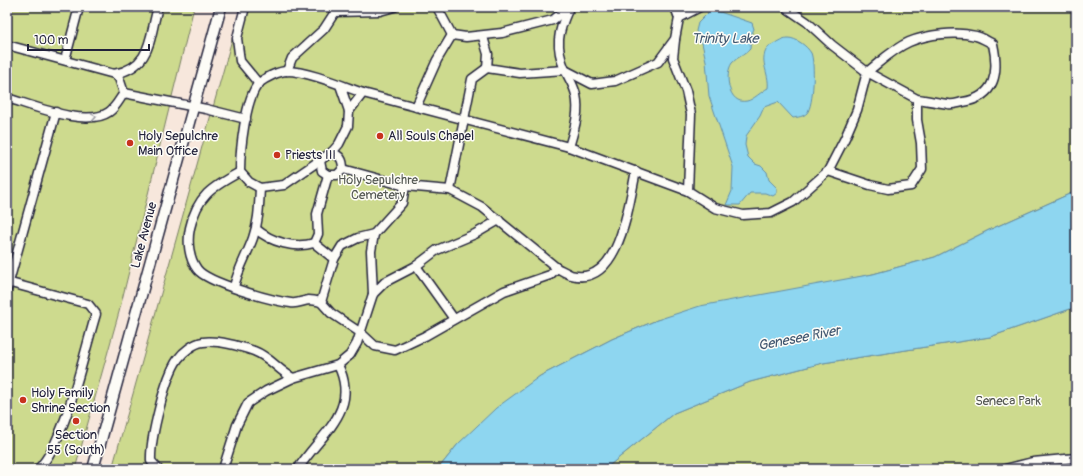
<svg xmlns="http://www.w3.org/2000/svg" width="1083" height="476" viewBox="0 0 1083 476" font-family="Pangolin,sans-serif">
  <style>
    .green { fill: #cdda8e; stroke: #787e64 }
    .water { fill: #8ed6f0; stroke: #638ea8 }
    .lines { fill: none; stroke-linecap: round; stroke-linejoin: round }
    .minor-casing { stroke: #22223b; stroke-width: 11 }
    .major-casing { stroke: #22223b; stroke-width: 13 }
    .minor { stroke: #fdfcf7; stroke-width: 8 }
    .major { stroke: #fdfcf7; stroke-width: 10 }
    .oneway { stroke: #9a9aa2 }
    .poi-dot { fill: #c8321e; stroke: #fdfcf7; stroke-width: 1.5 }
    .labels { text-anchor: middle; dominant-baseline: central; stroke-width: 3; stroke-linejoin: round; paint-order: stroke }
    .poi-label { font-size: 13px; fill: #22223b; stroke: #fdfcf7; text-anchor: start }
    .park-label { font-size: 13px; fill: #555954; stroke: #fdfcf7 }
    .street-label { font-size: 13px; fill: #22223b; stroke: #fdfcf7 }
    .water-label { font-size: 14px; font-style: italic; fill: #425871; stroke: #fdfcf7 }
  </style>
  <rect width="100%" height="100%" fill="#f7e7dc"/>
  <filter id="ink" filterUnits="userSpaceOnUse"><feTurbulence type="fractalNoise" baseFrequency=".025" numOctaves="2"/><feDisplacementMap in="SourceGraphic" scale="8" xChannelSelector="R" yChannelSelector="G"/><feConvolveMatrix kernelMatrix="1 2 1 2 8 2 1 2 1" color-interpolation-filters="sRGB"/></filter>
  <g filter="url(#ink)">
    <g class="green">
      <polygon points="7,7 194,7 119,312 75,469 7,469"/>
      <polygon points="241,7 1076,7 1076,191 989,230 935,257 873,274 657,320 612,339 540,376 458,444 438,469 112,469"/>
      <polygon points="1076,307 1076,469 605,469 674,413 750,382 823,363 990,337"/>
    </g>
    <g class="water">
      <path d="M707,7h9l1,4 35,12 2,6 -3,6 -1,14c-5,6 -13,8 -18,14 -8,11 -4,42 15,38 6,-1 15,-10 21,-13 2,-16 -11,-28 1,-42 6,-2 12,-8 19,-8 8,0 19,8 23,15 4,9 3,52 -4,60 -4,4 -9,4 -14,5l-15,-16 -14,5 -4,9 -14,20 -1,9 3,12 7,7 6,2 6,6 2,8 8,8v5l-4,3 -8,-3h-15l-10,12h-14l6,-14 1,-24 -24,-71 -3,-35 -4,-18 -6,-12 2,-8 10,-10z"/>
      <polygon points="1076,191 1076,307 990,337 823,363 750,382 674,413 605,469 438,469 458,444 496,408 540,376 612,339 657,320 700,306 873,274 935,257 989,230"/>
    </g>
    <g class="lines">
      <defs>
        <g id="minor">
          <polyline points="245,7 237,38 240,61 259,84"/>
          <polyline points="437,7 452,35 466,37 502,33 553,20 569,7"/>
          <path d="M568,10c-10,22 -13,36 -3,60 4,9 9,15 11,25 4,18 -2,35 -7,52"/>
          <polyline points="335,12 380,11 394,7"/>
          <polyline points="679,18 700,7"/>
          <polyline points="483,37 488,54 487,68"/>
          <polyline points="675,40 673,58 686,91 691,114 688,191"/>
          <path d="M7,45l107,29c38,-7 35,-36 44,-67"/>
          <polyline points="65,60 79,7"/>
          <polyline points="287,71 292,58 324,29 335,12 333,7"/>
          <path d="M340,85l9,26 -1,15 -9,18 -7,8 -48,33 -24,3 -11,-6 -9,-10c0,-20 5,-74 19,-89 6,-5 20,-12 28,-12 20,0 56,15 76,22"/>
          <polyline points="124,93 206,109 246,119"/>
          <path d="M7,98c25,7 79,30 102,14 7,-5 10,-12 15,-19l-5,-15 -5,-4"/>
          <polyline points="416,107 437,60 452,35"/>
          <polyline points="349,111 363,93 569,147 688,191 715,208 743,215 771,213 793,202 828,171 845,138 857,110 867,72 832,45 807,22 785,7"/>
          <path d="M320,161l2,10 6,4h9l6,-6c0,-10 -3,-13 -11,-17"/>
          <path d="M343,169l62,17 45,4 32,17 75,61c4,2 9,5 14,7 49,13 58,-73 65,-104"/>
          <path d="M828,171l42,14 18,4 23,-3 11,-17 -1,-26 -4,-23v-21c11,1 21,4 31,5 5,1 10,-1 15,-2 33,-5 36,-30 30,-58 -6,-3 -12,-7 -17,-8 -20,-5 -48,-2 -67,6 -16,7 -29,20 -42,30l50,27"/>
          <path d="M240,172c-28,15 -43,24 -50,56 -3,14 -1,30 7,41 10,14 76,32 94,34 6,1 11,-2 18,-3 3,0 8,1 12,2l10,11 30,20 14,13 20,4 30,-14 79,-45 46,-16 7,-7"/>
          <polyline points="450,190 472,79 487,68 520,73 565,70 592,84 615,81 658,62 675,39 679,18 675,7"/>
          <path d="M256,229c15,13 39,20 58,14l4,-9 -1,-20 11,-39"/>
          <polyline points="314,243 334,259"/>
          <polyline points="416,266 454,319"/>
          <path d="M7,282l81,22 8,10c-12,38 -31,130 -58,155"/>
          <path d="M234,287c4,-18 13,-32 19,-49 6,-17 6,-33 7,-50"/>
          <polyline points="7,289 56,112"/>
          <polyline points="373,294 371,251 374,234"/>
          <polyline points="321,302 334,259 342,246 358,238 374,234 402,203 405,186"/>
          <path d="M158,469l-7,-8c-1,-22 14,-84 27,-102 5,-7 16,-16 25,-17 15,-2 36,4 51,9 16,6 24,19 39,27"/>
          <polyline points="223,469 237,425 248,403 266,391 293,378 338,365 350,355 357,343 373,294 385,282 416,266 437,250 475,234 499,220"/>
          <path d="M298,469c21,-34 63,-58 40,-104"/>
          <polyline points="1005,469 1033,462 1076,458"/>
        </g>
        <polyline id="major" points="93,469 221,7"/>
      </defs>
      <use href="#minor" class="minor-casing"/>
      <use href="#major" class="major-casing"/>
      <use href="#minor" class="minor"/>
      <use href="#major" class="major"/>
    </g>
    <defs><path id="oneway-chevron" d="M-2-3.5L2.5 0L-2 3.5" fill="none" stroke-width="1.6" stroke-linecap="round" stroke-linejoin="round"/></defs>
    <use class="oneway" href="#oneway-chevron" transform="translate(94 117) rotate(-10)"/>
  </g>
  <g class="poi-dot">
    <circle cx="380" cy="136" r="4"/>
    <circle cx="130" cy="143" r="4"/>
    <circle cx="277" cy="155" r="4"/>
    <circle cx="23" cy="400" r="4"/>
    <circle cx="76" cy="421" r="4"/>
  </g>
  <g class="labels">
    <g class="poi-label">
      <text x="138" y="136">Holy Sepulchre<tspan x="138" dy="15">Main Office</tspan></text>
      <text x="388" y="136">All Souls Chapel</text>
      <text x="285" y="155">Priests III</text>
      <text x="31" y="393">Holy Family<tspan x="31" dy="15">Shrine Section</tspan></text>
      <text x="76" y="435" text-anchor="middle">Section<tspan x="76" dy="15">55 (South)</tspan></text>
    </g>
    <g class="park-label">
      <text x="378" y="180">Holy Sepulchre<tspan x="378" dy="15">Cemetery</tspan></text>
      <text x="1008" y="401">Seneca Park</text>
    </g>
    <g class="street-label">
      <text transform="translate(144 235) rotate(-75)">Lake Avenue</text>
    </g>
    <g class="water-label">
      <text x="725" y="38">Trinity Lake</text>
      <text transform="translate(799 338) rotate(-11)">Genesee River</text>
    </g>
  </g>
  <rect width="1083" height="476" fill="none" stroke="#fdfcf7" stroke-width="24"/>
  <rect x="12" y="12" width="1059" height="452" fill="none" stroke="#22223b" stroke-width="1.5" filter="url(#ink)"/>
  <path d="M28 44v6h121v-6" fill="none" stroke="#22223b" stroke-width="2"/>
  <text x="34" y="44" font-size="12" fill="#22223b" stroke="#fdfcf7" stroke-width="3" paint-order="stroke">100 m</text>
</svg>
